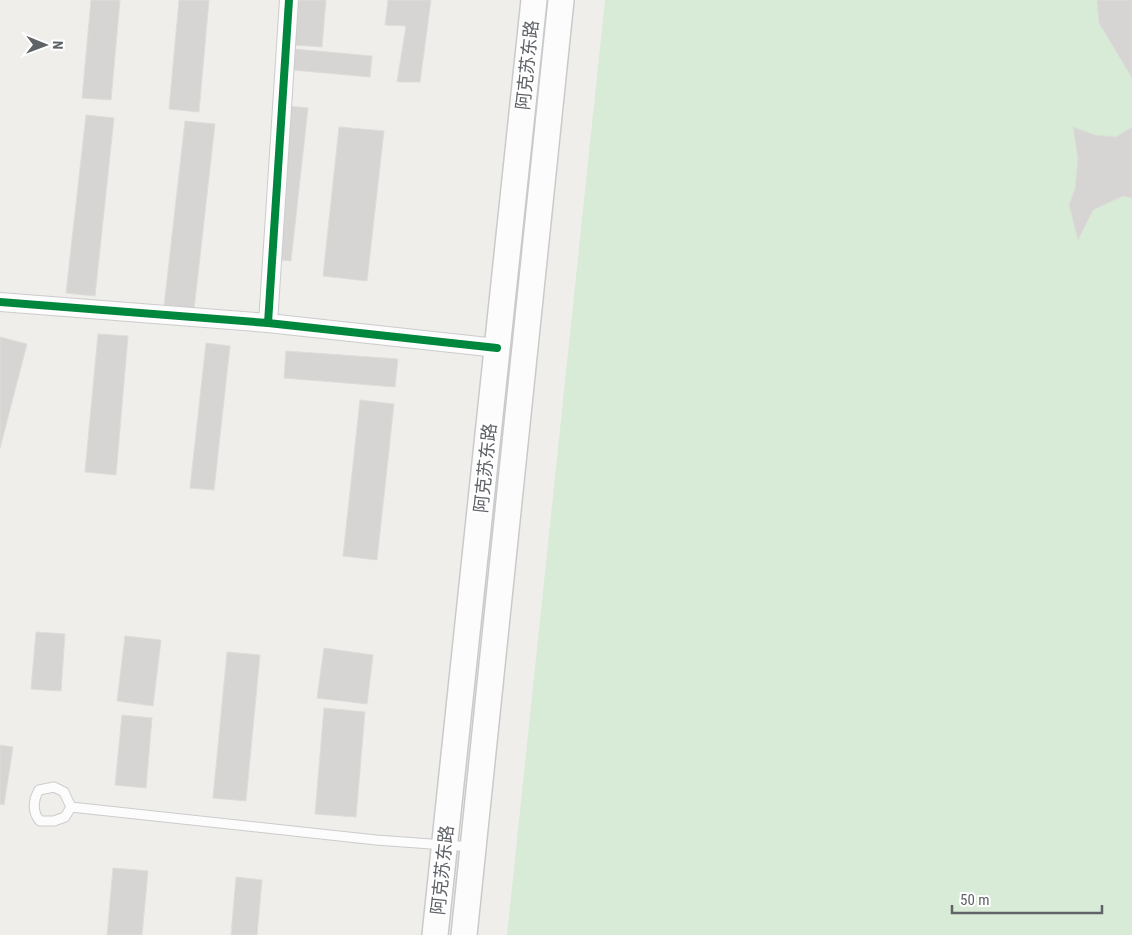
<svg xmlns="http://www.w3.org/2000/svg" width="1132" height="935" viewBox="0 0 1132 935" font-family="'Roboto Condensed','Noto Sans SC',sans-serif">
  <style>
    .green { fill: #d8ebd6 }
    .building { fill: #d6d5d3; stroke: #deddd9 }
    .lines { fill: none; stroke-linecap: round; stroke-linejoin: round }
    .service-casing { stroke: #cbcccc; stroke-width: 11 }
    .minor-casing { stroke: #cbcccc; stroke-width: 20 }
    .secondary-casing { stroke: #cacacb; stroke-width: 28 }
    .service { stroke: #fdfcfc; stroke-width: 9 }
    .minor { stroke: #fdfcfc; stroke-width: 18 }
    .secondary { stroke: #fdfcfc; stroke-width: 25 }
    .cycleway-casing { stroke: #fff; stroke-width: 11 }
    .cycleway { stroke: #00873e; stroke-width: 8 }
    .labels { text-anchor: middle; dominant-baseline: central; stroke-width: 4; stroke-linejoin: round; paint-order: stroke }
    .street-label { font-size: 18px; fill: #5f6368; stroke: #fff }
  </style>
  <rect width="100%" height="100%" fill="#efeeea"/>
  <polygon class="green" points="605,0 1132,0 1132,935 507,935"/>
  <g class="building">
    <polygon points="91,0 120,0 111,100 82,98"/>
    <polygon points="179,0 209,0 199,112 169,109"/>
    <polygon points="299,0 326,0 322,47 295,45"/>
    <polygon points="388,0 431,0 420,82 397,82 406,26 385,25"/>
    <polygon points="1097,0 1132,0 1132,78 1099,23"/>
    <polygon points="294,49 372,56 370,77 292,70"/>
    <polygon points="279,105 308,108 291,261 263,258"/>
    <polygon points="86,115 114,118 95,296 66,293"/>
    <polygon points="185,121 215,124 194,310 164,306"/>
    <polygon points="339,127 384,131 367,281 323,276"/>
    <polygon points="1073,127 1095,135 1116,137 1132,127 1132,198 1123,196 1093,210 1078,240 1069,205 1075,189 1078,159"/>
    <polygon points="98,334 128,336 116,475 85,472"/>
    <polygon points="0,337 27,344 0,448"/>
    <polygon points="206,343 230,346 214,490 190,488"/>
    <polygon points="286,351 398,359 395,387 284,378"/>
    <polygon points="360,400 394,404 377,560 343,556"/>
    <polygon points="36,632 65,634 61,691 31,689"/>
    <polygon points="125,636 161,640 153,706 117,701"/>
    <polygon points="324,648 373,655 367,704 317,698"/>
    <polygon points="227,652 260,655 246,801 213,798"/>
    <polygon points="324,708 365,712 356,817 315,814"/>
    <polygon points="122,715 152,718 146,788 115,785"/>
    <polygon points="0,745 13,747 4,805 0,804"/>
    <polygon points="113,868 148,871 142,935 107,935"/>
    <polygon points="236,877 262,880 257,935 231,935"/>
  </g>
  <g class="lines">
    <defs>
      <path id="service" d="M71,807l-6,10 -11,4h-14c-8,-9 -7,-21 -1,-31l15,-3 10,5 7,15 305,33 96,7"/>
      <g id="minor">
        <polyline points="0,302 268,323 497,348"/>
        <polyline points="268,323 289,0"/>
      </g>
      <g id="secondary">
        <polyline points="435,935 534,0"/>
        <polyline points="464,935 561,0"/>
      </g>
    </defs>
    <use href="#service" class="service-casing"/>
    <use href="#minor" class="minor-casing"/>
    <use href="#secondary" class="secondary-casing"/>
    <use href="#service" class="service"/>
    <use href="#minor" class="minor"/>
    <use href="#secondary" class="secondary"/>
    <defs>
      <g id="cycleway">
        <polyline points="0,302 268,323 497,348"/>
        <polyline points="268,323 289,0"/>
      </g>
    </defs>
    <use href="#cycleway" class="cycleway-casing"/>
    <use href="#cycleway" class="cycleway"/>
  </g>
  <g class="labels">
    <g class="street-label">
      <text transform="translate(527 65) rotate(-84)">阿克苏东路</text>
      <text transform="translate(485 468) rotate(-84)">阿克苏东路</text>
      <text transform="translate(442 870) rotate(-84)">阿克苏东路</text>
    </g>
  </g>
  <g transform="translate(45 45) rotate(91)" stroke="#ffffff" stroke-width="4" paint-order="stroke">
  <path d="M0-4L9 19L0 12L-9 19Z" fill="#5f6368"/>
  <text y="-8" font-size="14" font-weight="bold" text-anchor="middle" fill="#5f6368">N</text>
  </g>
  <path d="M952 905v8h150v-8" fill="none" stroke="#5f6368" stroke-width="2.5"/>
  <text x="960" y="905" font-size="15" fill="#5f6368" stroke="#ffffff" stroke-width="4" paint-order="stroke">50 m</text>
</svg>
